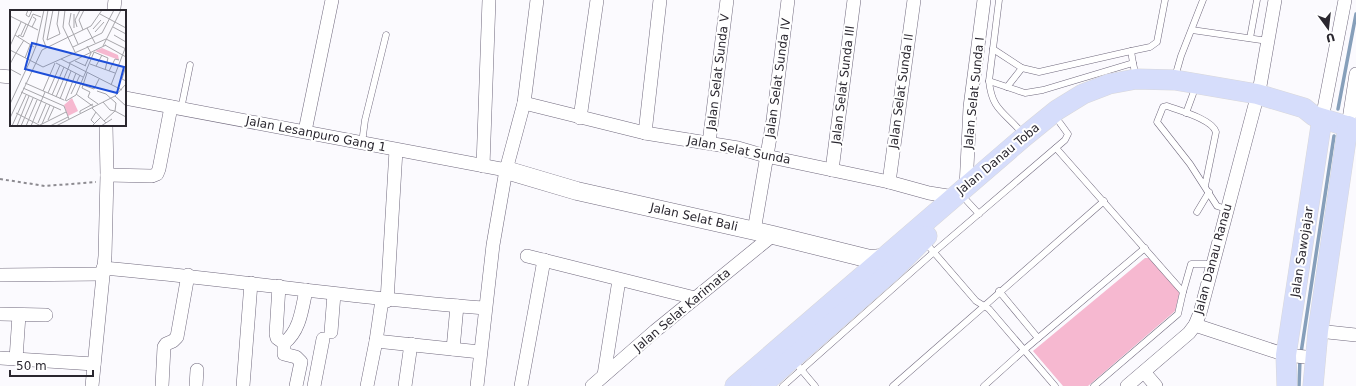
<svg xmlns="http://www.w3.org/2000/svg" width="1356" height="386" viewBox="0 0 1356 386" font-family="'DejaVu Sans',sans-serif">
  <style>
    .grass { fill: #f6b8d0 }
    .lines { fill: none; stroke-linecap: round; stroke-linejoin: round }
    .stream { stroke: #869fba; stroke-width: 3.5 }
    .lane-casing { stroke: #716a7e; stroke-width: 7 }
    .street-casing { stroke: #716a7e; stroke-width: 14 }
    .secondary-casing { stroke: #716a7e; stroke-width: 19 }
    .primary-casing { stroke: #d9d8da; stroke-width: 21 }
    .path { stroke: #8d8b91; stroke-width: 2; stroke-dasharray: 3 3; stroke-linecap: butt }
    .lane { stroke: #fff; stroke-width: 6 }
    .street { stroke: #fff; stroke-width: 13 }
    .secondary { stroke: #fff; stroke-width: 18 }
    .primary { stroke: #d6ddfb; stroke-width: 20 }
    .labels { text-anchor: middle; dominant-baseline: central; stroke-width: 4; stroke-linejoin: round; paint-order: stroke }
    .street-label { font-size: 12px; fill: #2a272f; stroke: #fff }
    .inset-road { fill: none; stroke: #a7a6ab; stroke-width: 1 }
    .view { fill: #1d4ed8; fill-opacity: 0.15; stroke: #1d4ed8; stroke-width: 2 }
    .inset-edge { fill: none; stroke: #2a272f; stroke-width: 2 }
  </style>
  <rect width="100%" height="100%" fill="#fbfafe"/>
  <polygon class="grass" points="1145,258 1149,258 1179,291 1179,295 1175,311 1088,386 1063,386 1033,351"/>
  <g class="lines">
    <g class="stream">
      <polyline points="1338,109 1356,14"/>
      <polyline points="1301,353 1334,136"/>
      <polyline points="1299,386 1300,359"/>
    </g>
    <defs>
      <g id="lane">
        <path d="M999,0l-10,81c3,30 16,31 34,53"/>
        <polyline points="1192,30 1268,41"/>
        <polyline points="1250,38 1257,0"/>
        <polyline points="993,49 1022,68 1039,72 1131,51 1133,63"/>
        <polyline points="1131,51 1150,47 1157,42 1165,0"/>
        <polyline points="1175,77 1181,56 1203,0"/>
        <polyline points="989,81 1025,93 1043,90 1133,63 1136,77"/>
        <polyline points="1007,87 1022,68"/>
        <polyline points="181,109 190,65"/>
        <polyline points="1186,113 1193,94"/>
        <polyline points="362,143 365,120 386,35"/>
        <polyline points="1056,148 1183,292 1178,314 1094,386"/>
        <path d="M1205,186l11,-54c-4,-13 -36,-21 -49,-26l-4,1 -6,15 33,42 27,42 9,3"/>
        <polyline points="967,201 979,214"/>
        <polyline points="1197,212 1209,192"/>
        <polyline points="925,242 976,301 989,309 1055,386"/>
        <polyline points="999,291 1038,338"/>
        <polyline points="1183,292 1191,264 1213,264"/>
        <polyline points="799,367 815,386"/>
        <polyline points="783,386 934,252 1065,140 1068,134 1060,123"/>
        <polyline points="893,386 1104,201"/>
        <polyline points="984,386 1024,350 1145,248"/>
      </g>
      <g id="street">
        <polyline points="114,8 115,0"/>
        <polyline points="0,76 11,77"/>
        <polyline points="125,98 506,170"/>
        <polyline points="524,103 645,133 738,148 766,156 889,182 929,193 954,197"/>
        <polyline points="580,118 597,0"/>
        <polyline points="1322,119 1345,0"/>
        <polyline points="1348,126 1356,74"/>
        <polyline points="305,131 332,0"/>
        <polyline points="645,133 660,0"/>
        <polyline points="709,143 727,0"/>
        <polyline points="483,166 489,0"/>
        <polyline points="832,170 854,0"/>
        <polyline points="107,175 152,176 157,174 159,169 171,107"/>
        <polyline points="889,182 914,0"/>
        <polyline points="966,187 970,107 984,0"/>
        <polyline points="754,231 773,120 788,0"/>
        <polyline points="527,256 695,298"/>
        <path d="M103,268c128,11 255,31 382,40"/>
        <polyline points="0,275 103,274"/>
        <polyline points="279,286 276,334 277,338 284,343 284,354 296,357 301,362 296,386"/>
        <polyline points="387,301 396,150"/>
        <polyline points="0,314 46,315"/>
        <polyline points="1195,325 1286,355 1315,358"/>
        <polyline points="1318,331 1356,335"/>
        <polyline points="331,332 334,294"/>
        <polyline points="376,341 480,352"/>
        <path d="M284,343c16,-12 18,-34 22,-53"/>
        <polyline points="453,349 457,306"/>
        <polyline points="0,358 94,364"/>
        <polyline points="16,359 19,315"/>
        <polyline points="1144,372 1156,386"/>
        <polyline points="604,375 619,280"/>
        <polyline points="92,386 105,256 107,175 106,125"/>
        <polyline points="162,386 164,347 166,344 173,341 177,337 188,275"/>
        <polyline points="196,386 197,370"/>
        <polyline points="243,386 251,283"/>
        <polyline points="314,386 323,339"/>
        <polyline points="367,386 376,341 382,300"/>
        <polyline points="405,386 411,344"/>
        <polyline points="477,386 493,245 506,170 524,103 537,0"/>
        <polyline points="521,386 544,260"/>
        <polyline points="592,386 655,331 773,235"/>
        <polyline points="1127,386 1189,333 1195,325 1200,313 1260,86 1275,0"/>
      </g>
      <polyline id="secondary" points="506,170 577,191 773,235 870,259 882,258 890,265"/>
      <g id="primary">
        <polyline points="735,386 1025,136 1057,110 1083,94 1109,84 1136,79 1175,80 1257,94 1304,108 1314,116 1356,129"/>
        <polyline points="761,386 894,269 927,236"/>
        <polyline points="1287,386 1286,355 1322,119"/>
        <polyline points="1313,386 1318,331 1348,126"/>
      </g>
    </defs>
    <use href="#lane" class="lane-casing"/>
    <use href="#street" class="street-casing"/>
    <use href="#secondary" class="secondary-casing"/>
    <use href="#primary" class="primary-casing"/>
    <polyline class="path" points="0,179 45,186 96,182"/>
    <use href="#lane" class="lane"/>
    <use href="#street" class="street"/>
    <use href="#secondary" class="secondary"/>
    <use href="#primary" class="primary"/>
  </g>
  <g class="labels">
    <g class="street-label">
      <text transform="translate(718 72) rotate(-83)">Jalan Selat Sunda V</text>
      <text transform="translate(778 78) rotate(-82)">Jalan Selat Sunda IV</text>
      <text transform="translate(843 85) rotate(-83)">Jalan Selat Sunda III</text>
      <text transform="translate(901 91) rotate(-82)">Jalan Selat Sunda II</text>
      <text transform="translate(974 93) rotate(-84)">Jalan Selat Sunda I</text>
      <text transform="translate(316 134) rotate(11)">Jalan Lesanpuro Gang 1</text>
      <text transform="translate(739 150) rotate(11)">Jalan Selat Sunda</text>
      <text transform="translate(998 159) rotate(-40)">Jalan Danau Toba</text>
      <text transform="translate(694 217) rotate(13)">Jalan Selat Bali</text>
      <text transform="translate(1302 252) rotate(-81)">Jalan Sawojajar</text>
      <text transform="translate(1213 259) rotate(-75)">Jalan Danau Ranau</text>
      <text transform="translate(682 310) rotate(-40)">Jalan Selat Karimata</text>
    </g>
  </g>
  <g transform="translate(10 10)">
    <rect width="116" height="116" fill="#fbfafe"/>
    <path d="M92,38l16,7 1,5 -24,-9zM62,88l6,13 -10,5 -4,-11z" fill="#f6b8d0"/>
    <path class="inset-road" d="M18,0l-2,5 3,2 3,-7M49,0l-2,14 3,10M55,0l-2,17 12,25M61,3l-2,11 9,20M64,4v14M90,4l26,14M0,6l28,14M18,15l5,-11 8,3M22,17l4,-8 -3,-2M67,17l-2,-7 5,-10M103,17l13,7M77,18l8,15M83,19l8,-9M73,20l-4,-10 5,-10M85,22l9,-10M5,25l19,12M11,25l5,-11M104,25l12,7M8,27l1,-2 4,2 5,-12M37,30l6,-30M37,30l13,-6M95,35l21,12M0,36l11,-24M93,36l18,-36M36,37l-3,-8 5,-29M63,37l29,-14 12,-23M0,40l33,17 63,-28 20,10M6,43l8,-13M15,48l5,-13M51,49l61,31M20,51l6,-15 8,-36M65,51l11,5M46,53l27,14M59,53l37,-18M0,54l6,-11M80,54l25,9M75,56l6,-13 -4,-7M86,56l6,-11M116,56l-4,13 4,2M0,59l11,6M99,61l6,-12 4,1M77,63l-5,15 8,4 -2,5 10,7M15,73l39,17M73,75l11,4 5,-10M101,75l15,-39M13,78l41,18 5,13M33,81l12,-28M87,81l9,3 10,9 -1,8 11,6M11,82l40,18M38,83l12,-28M61,84l9,-19M66,84l18,13M42,85l12,-28M105,86l11,10M46,87l14,-33M50,89l11,-28M55,91l11,-28M56,91l10,-6 18,-43 14,6 -3,12M93,92l7,8 5,1M0,94l20,-43M82,98l14,15M6,103l25,13M70,103v-2l13,-7M0,108l32,-68 49,-24 11,-16M38,110l6,-13M94,111l11,-10M28,113l8,-19M84,113l-3,-3 5,-8M32,114l8,-19M30,115l26,-13M2,116l14,-31M7,116l12,-30M11,116l12,-28M16,116l11,-26M21,116l14,-34M40,116l18,-9M46,116l59,-30 11,-12M82,116l9,-9M91,116l11,-7"/>
    <path class="view" d="M22,33l92,24 -7,26 -92,-24z"/>
    <rect width="116" height="116" class="inset-edge"/>
  </g>
  <g transform="translate(1328 28) rotate(165)" stroke="#ffffff" stroke-width="3" paint-order="stroke">
  <path d="M0-3L7 15L0 10L-7 15Z" fill="#2a272f"/>
  <text y="-6" font-size="11" font-weight="bold" text-anchor="middle" fill="#2a272f">U</text>
  </g>
  <path d="M10 370v6h83v-6" fill="none" stroke="#2a272f" stroke-width="2"/>
  <text x="16" y="370" font-size="12" fill="#2a272f" stroke="#ffffff" stroke-width="3" paint-order="stroke">50 m</text>
</svg>
